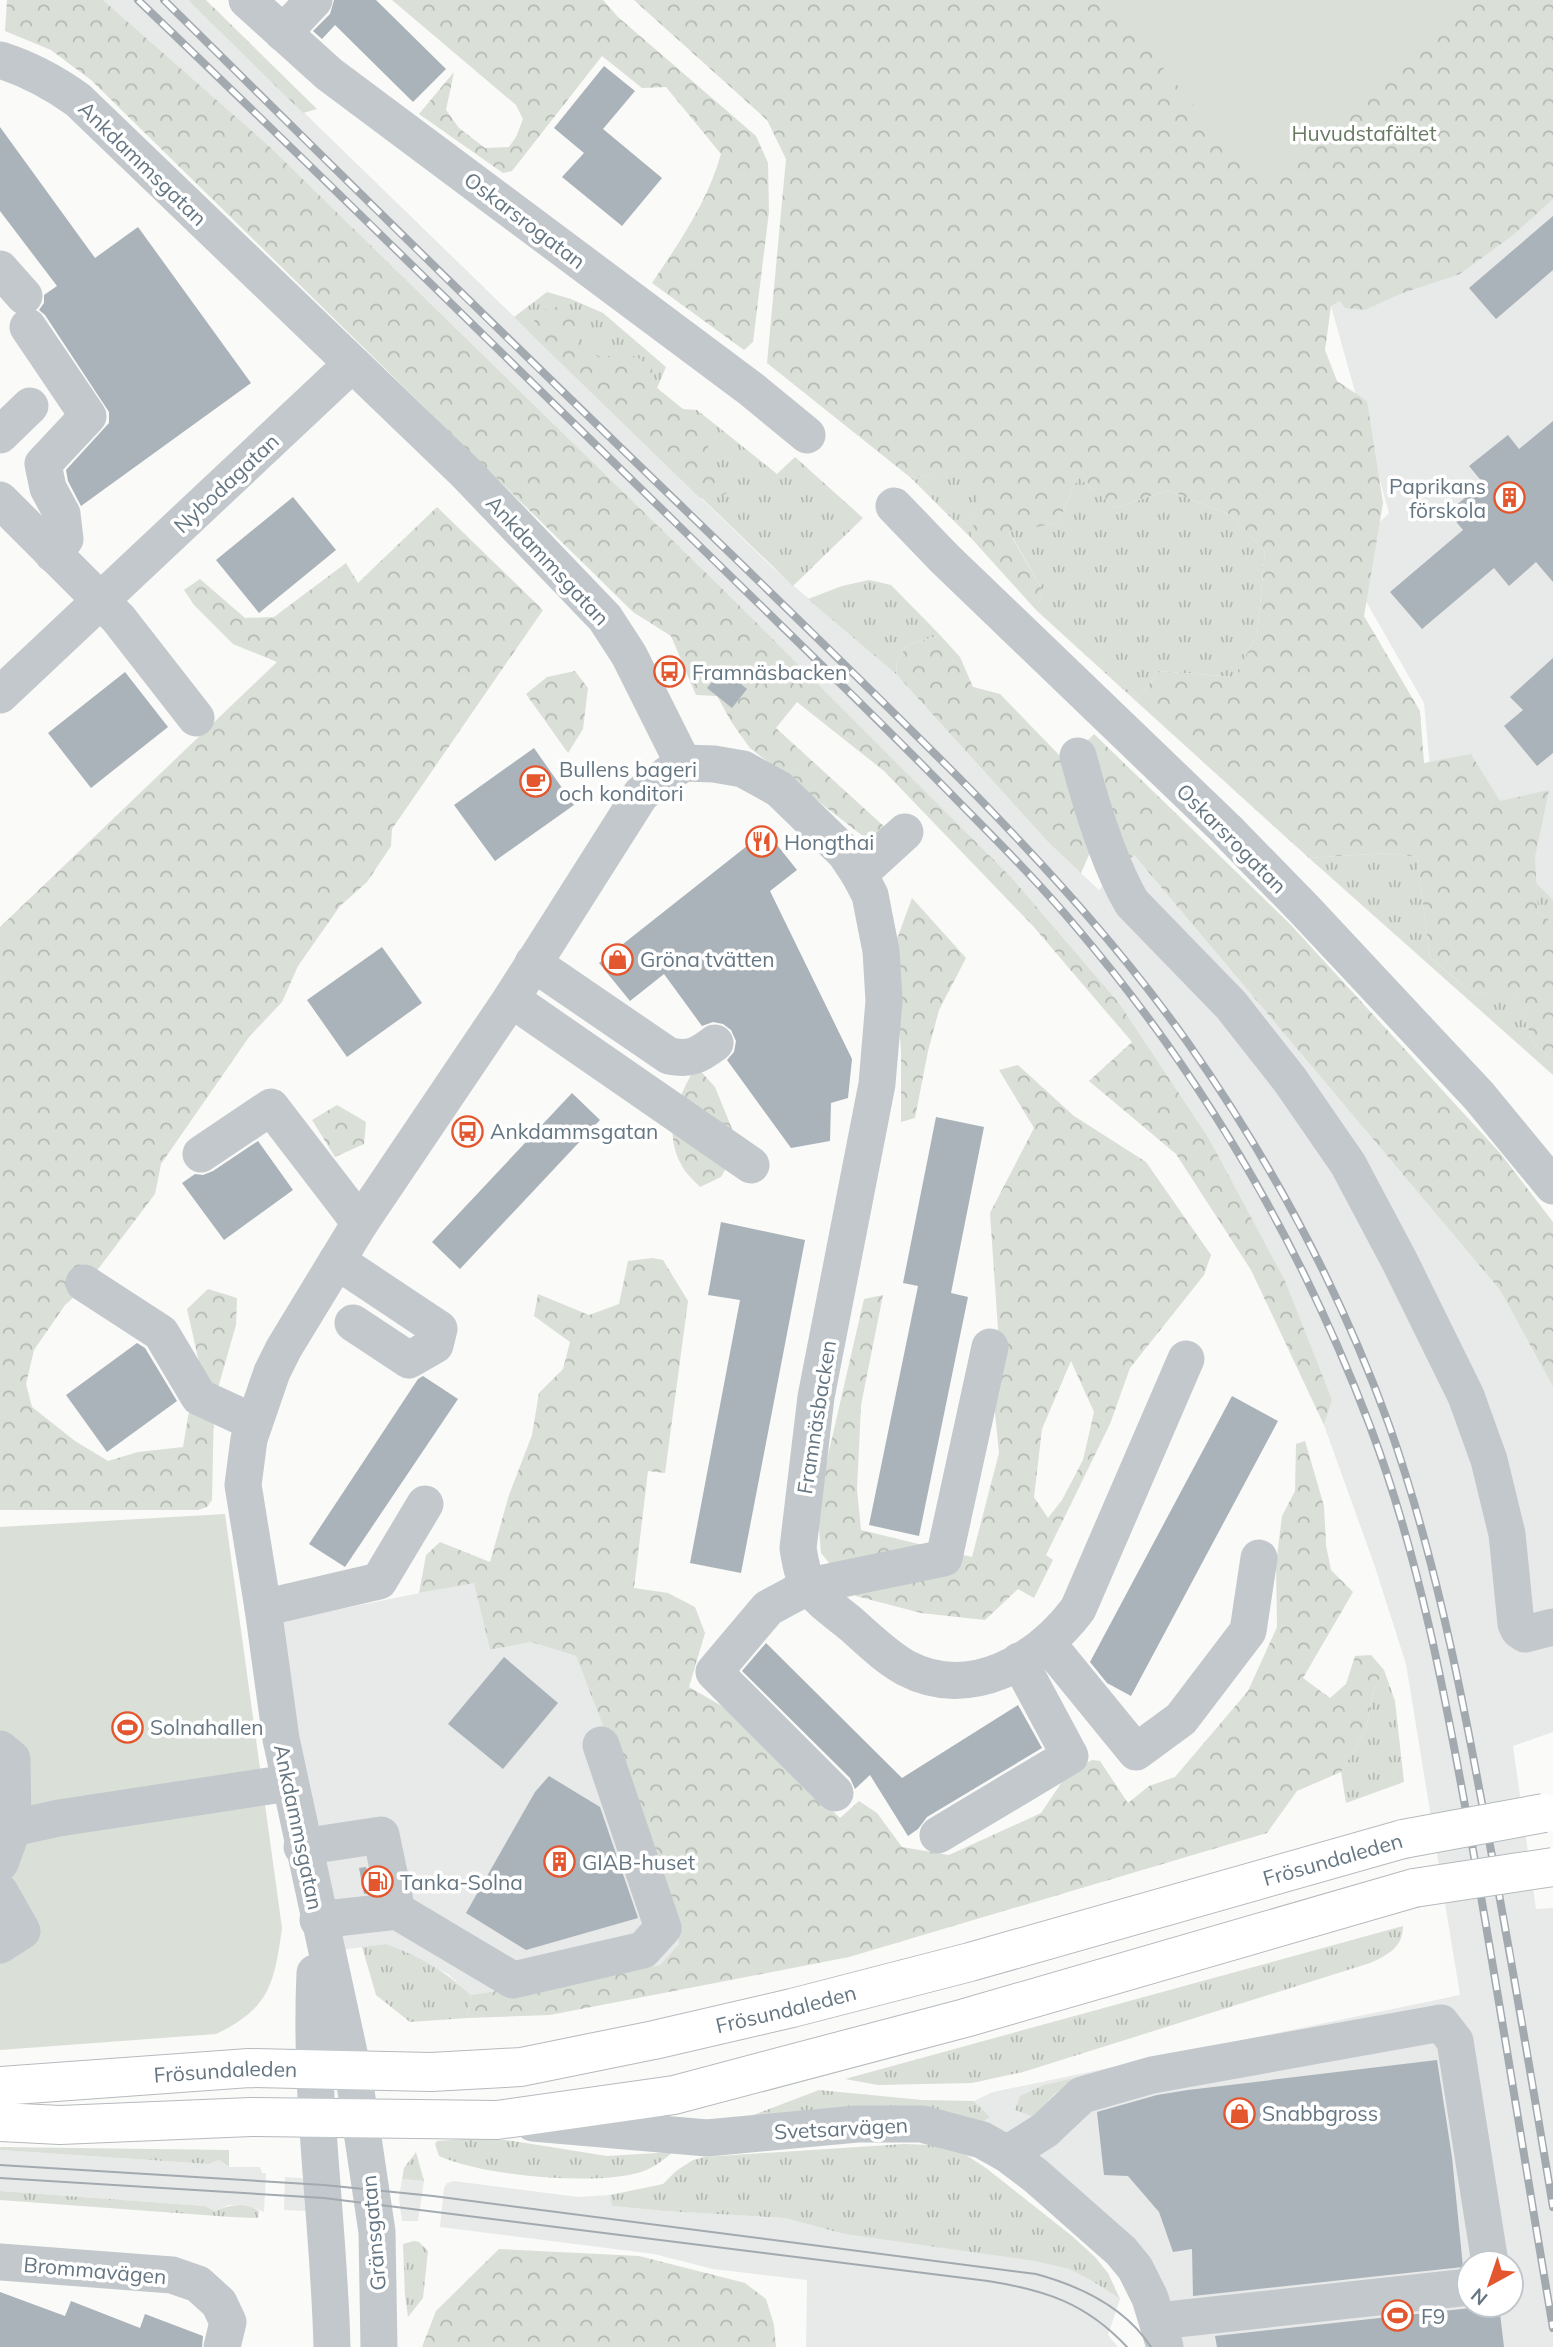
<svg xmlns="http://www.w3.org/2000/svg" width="1553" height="2347" viewBox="0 0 1553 2347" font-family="Mulish,sans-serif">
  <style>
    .built { fill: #e8e9e9; fill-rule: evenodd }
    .grass { fill: url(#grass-tufts) }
    .forest { fill: url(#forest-crowns); fill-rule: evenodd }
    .pitch { fill: #dadfd7 }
    .building { fill: #aab3b9 }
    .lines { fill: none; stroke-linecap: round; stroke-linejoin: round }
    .major-casing { stroke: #b5babe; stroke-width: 40 }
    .minor { stroke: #c3c8cc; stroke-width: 37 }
    .major { stroke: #fff; stroke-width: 38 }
    .tram { stroke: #a2aab0; stroke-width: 2 }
    .rail-casing { stroke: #a2aab0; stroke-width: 8 }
    .rail { stroke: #fff; stroke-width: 5; stroke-dasharray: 16; stroke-linecap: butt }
    .major-bridge-casing { stroke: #b5babe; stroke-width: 40; stroke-linecap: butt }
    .major-bridge { stroke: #fff; stroke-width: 38 }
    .labels { text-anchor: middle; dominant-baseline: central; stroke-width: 7; stroke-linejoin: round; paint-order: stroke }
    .park-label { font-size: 21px; fill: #687a64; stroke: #fff }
    .street-label { font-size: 21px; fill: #657683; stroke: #fff }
    .poi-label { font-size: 21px; fill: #657683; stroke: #fff; text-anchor: start }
  </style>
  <defs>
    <pattern id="grass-tufts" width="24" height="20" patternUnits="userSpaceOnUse" patternTransform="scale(1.75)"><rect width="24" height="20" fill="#dadfd7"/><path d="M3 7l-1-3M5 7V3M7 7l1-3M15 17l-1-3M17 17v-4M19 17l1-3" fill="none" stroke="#b4b9b4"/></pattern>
    <pattern id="forest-crowns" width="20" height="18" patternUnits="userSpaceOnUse" patternTransform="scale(1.75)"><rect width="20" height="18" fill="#dadfd7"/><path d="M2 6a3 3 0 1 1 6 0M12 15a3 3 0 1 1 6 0" fill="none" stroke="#b4b9b4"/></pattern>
  </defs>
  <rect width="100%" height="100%" fill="#fafaf8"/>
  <g class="built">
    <path d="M103,0h85l584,567 124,107 153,169 50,47 34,-36 367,436 53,97v345l-40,14 23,163 17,-1v439h-375l-32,-87 -173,-131 17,-12 -16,-16 19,-9 467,-97 -54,-331 -32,-100 -50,-139 8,-25 -124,-263 -89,-134 -107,-125 -274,-274 -469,-458zM1469,2263h42v42h-42z"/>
    <polygon points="1553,178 1553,900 1552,901 1430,768 1424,703 1363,596 1373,529 1389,513 1331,306"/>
    <polygon points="474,1582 490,1650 531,1642 576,1656 678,1920 679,1944 660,1965 471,1995 448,1974 386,1944 341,1950 276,1622"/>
    <polygon points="0,2150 209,2164 219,2160 228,2167 260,2167 262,2173 266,2173 264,2212 252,2207 229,2205 215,2211 205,2206 0,2191"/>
    <polygon points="285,2177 302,2178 306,2188 306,2211 284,2210"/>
    <polygon points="402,2179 424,2181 418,2221 402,2221 399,2198"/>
    <polygon points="454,2181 578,2197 610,2195 612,2206 664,2211 785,2218 844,2234 1034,2261 1069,2269 1094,2282 1120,2299 1108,2335 1118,2347 806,2347 807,2280 713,2269 654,2254 440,2227 444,2188 447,2183"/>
  </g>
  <g class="grass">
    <polygon points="547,292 571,299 603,313 666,367 657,388 683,409 697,410 777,474 795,457 863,518 793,586 514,317"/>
    <polygon points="985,468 971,538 911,478"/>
    <polygon points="1078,477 1116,508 1168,490 1231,515 1265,552 1257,636 1234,677 1158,671 1137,702 1036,610 1043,591 1009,531 1058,523"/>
    <polygon points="869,580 891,585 940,635 907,645 897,662 896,674 808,599 842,586"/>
    <polygon points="1387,853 1417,857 1430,957 1473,994 1516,992 1533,1043 1553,1060 1553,1075 1309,858"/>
    <polygon points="1536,883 1553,900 1553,922 1538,913"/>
    <polygon points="1384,1670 1395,1701 1404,1782 1346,1803 1341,1772 1366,1730 1373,1691"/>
    <path d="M1403,1926c0,21 -15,29 -33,37l-347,109 -51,11 -94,2 -33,-6z"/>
    <path d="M386,1944c33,12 59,27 85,51l-4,23 -57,4 -34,-27 -14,-48z"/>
    <polygon points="1084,2076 1054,2094 1034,2117 1015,2110 1020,2096 1044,2085"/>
    <polygon points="819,2090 922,2100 974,2101 990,2117 973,2129 751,2116"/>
    <path d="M465,2139l41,1 101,16 66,-4c-10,8 -19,16 -32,20 -45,14 -159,4 -202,-16l-4,-12 2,-3z"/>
    <polygon points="904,2144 931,2145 966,2155 986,2168 1072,2236 1095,2257 1108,2273 1120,2299 1094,2282 1069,2269 1034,2261 844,2234 785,2218 664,2211 612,2206 610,2195 663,2184 676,2171 693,2160 704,2157"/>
    <polygon points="0,2147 229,2150 229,2167 219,2160 209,2164 0,2150"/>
    <polygon points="416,2152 424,2181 402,2179 404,2168"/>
    <path d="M0,2191l205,15 10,5c14,-6 31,-9 44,0l-1,7 -27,-1 -231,-17z"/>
    <polygon points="414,2241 419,2242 428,2251 423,2298 408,2317 405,2296 403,2244"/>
  </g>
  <g class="forest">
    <polygon points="7,0 103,0 269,146 738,604 1012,878 1119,1003 1208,1137 1285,1281 1332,1400 1324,1425 1251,1270 1176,1154 1089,1081 1132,1042 1033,926 884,771 797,702 776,728 888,830 873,844 750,748 732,723 717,696 696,695 671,636 633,612 91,80 51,50 5,31"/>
    <polygon points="188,0 206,0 317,109 303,113"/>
    <path d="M392,0h211l15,17 138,119 12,27 1,49 -16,130 -9,8 -92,-67c27,-40 56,-82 69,-129l-55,-67 -24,1 -40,-32 -90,115 -9,2 -84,-59 35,-42 -8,38 13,18 26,20 24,-1 7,-10 7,-18 -7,-14z"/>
    <polygon points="634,0 1553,0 1553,199 1513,235 1460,274 1400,294 1365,310 1345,308 1340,301 1331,306 1325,350 1337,381 1367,401 1383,503 1364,616 1420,711 1424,763 1471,754 1500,801 1549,790 1535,857 1538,913 1553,922 1553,1060 1533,1043 1516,993 1473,994 1430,957 1417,857 1387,853 1309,858 1137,702 1158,671 1234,677 1257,636 1265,552 1231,515 1168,490 1116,508 1078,477 1058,523 1009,532 1043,591 1036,610 971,538 984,469 911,478 767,363 786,159 767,120"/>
    <polygon points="557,307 576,321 578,346 593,356 636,356 652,369 657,394 676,412 699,424 727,493 712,500 700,498 528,331 540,311"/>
    <polygon points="437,507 543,610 392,829 391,846 367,882 340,906 298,966 282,1002 249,1037 161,1164 155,1194 83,1289 65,1305 34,1350 26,1384 32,1407 75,1441 108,1461 138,1452 183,1447 189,1411 205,1389 187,1309 208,1289 237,1298 236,1325 214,1402 212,1500 207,1507 198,1510 0,1510 0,927 277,662 233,644 194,605 184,590 200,579 245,618 274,617 346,563 358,583"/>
    <polygon points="940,635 960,657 973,687 1000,694 1063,759 1091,850 1081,873 1049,843 896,674 897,662 907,645"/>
    <polygon points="575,671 588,688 583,729 568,753 526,694 547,677"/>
    <polygon points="1094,734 1290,924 1500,1153 1553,1222 1553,1387 1500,1290 1134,855 1123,866 1085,743"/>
    <polygon points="912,898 966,958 939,1010 928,1051 915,1118 901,1122 901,1051 893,950"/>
    <path d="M1018,1065l56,51 72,46 65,93 -7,20 -74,93 -20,56 -64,131 7,5 -19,38 -16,-9 -33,31 -64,-7 -65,-17 -35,-43 -4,-50 47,-204 19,-4 -22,110 -4,84 4,41 111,27 27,-104 -7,-70 6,-54 -8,-116 44,-85 -35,-58zM1071,1361l23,51 -11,48 -21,40 -14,18 -14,-21 8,-68z"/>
    <path d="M696,1066l19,21 24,59 -18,31 -21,10c-6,-7 -14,-13 -18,-21 -20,-35 -4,-68 14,-100z"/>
    <polygon points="337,1105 366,1122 364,1144 335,1157 312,1120"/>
    <polygon points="652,1258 663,1260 688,1301 665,1473 648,1471 634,1588 668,1593 695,1607 705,1633 689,1687 727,1709 840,1818 859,1801 877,1813 902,1847 949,1855 1041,1813 1068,1773 1092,1760 1100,1761 1128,1803 1149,1786 1175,1777 1248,1691 1277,1627 1276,1565 1282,1516 1295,1491 1296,1444 1305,1441 1324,1506 1326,1545 1331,1570 1353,1592 1303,1678 1330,1698 1346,1684 1355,1656 1371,1655 1384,1670 1373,1691 1366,1730 1341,1772 1297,1791 1267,1833 849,1957 550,2015 467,2018 471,1995 660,1965 679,1944 678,1920 576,1656 531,1642 490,1650 474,1583 419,1593 426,1555 440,1542 490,1562 509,1495 532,1435 539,1393 563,1369 570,1342 534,1316 538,1294 589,1315 619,1304 628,1261"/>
    <polygon points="499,2249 639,2256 745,2283 766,2299 774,2325 776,2347 422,2347 436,2311"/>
  </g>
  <g class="pitch">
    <polygon points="1107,0 1481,0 1259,184"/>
    <path d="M225,1514l57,414c-8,56 -12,80 -66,106l-216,16v-523z"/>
  </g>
  <g class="building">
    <polygon points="334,0 376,0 446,69 413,102 335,25 322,39 313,31 330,14"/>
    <polygon points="604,66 635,91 603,129 662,178 622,226 562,177 584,153 554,128"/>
    <polygon points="0,127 95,258 138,227 251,383 81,506 68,481 66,470 109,423 109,412 45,315 39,310 44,303 44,295 57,286 0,211"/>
    <polygon points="1553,216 1553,270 1496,319 1469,288"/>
    <polygon points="1553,421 1553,582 1536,562 1509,586 1494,568 1422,629 1390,592 1463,530 1448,512 1483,483 1469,466 1508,435 1519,449"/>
    <polygon points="293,497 336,550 259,613 216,560"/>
    <polygon points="1553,658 1553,753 1537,766 1504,726 1523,710 1510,697"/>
    <polygon points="723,669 747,689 732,708 707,688"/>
    <polygon points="125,672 168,727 91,788 48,733"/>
    <polygon points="534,748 574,805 495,861 454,805"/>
    <polygon points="766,831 797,870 770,891 852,1059 848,1098 831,1103 830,1141 791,1148 727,1060 734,1052 736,1041 731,1030 723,1024 713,1022 702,1026 664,974 630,1001 599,963"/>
    <polygon points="382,947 422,1003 347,1057 307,1000"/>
    <polygon points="572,1093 600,1120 460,1269 432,1242"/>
    <polygon points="936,1117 984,1127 951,1293 968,1297 919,1536 869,1525 918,1286 903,1283"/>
    <polygon points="258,1141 293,1190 224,1240 182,1183 195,1174 203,1175 213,1171"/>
    <polygon points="721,1222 805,1240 741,1573 690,1563 740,1300 708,1295"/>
    <polygon points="137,1343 145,1348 177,1401 107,1452 66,1395"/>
    <polygon points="423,1376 458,1399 345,1567 309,1544 418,1379"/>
    <polygon points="1232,1396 1278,1421 1131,1696 1107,1683 1090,1662"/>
    <polygon points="766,1643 902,1778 1018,1705 1042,1748 927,1817 918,1829 908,1836 870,1775 855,1789 850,1778 742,1671"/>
    <polygon points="504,1657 558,1703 503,1769 448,1724"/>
    <polygon points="549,1776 600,1807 638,1918 526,1950 466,1913 535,1792"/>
    <polygon points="366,1867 372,1893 364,1894 359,1868"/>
    <polygon points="1437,2060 1452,2157 1463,2267 1193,2296 1192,2249 1173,2252 1159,2212 1128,2176 1104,2175 1097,2112 1157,2095 1188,2090"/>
    <polygon points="0,2292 65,2316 71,2301 140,2328 145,2314 203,2336 202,2347 0,2347"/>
    <polygon points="1479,2305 1499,2305 1504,2347 1217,2347 1215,2336 1471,2308"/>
  </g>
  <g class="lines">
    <defs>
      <g id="major">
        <path id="s1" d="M0,2086l249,-18 182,4 90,-5 133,-27 138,-32 178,-46 433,-123"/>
        <polyline points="0,2122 60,2125 251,2117 497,2120 674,2095 965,2018 1414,1888"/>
      </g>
    </defs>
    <use href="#major" class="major-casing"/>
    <g class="minor">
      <polyline points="247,0 329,74 751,389 807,435"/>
      <polyline points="283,33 314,0"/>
      <path d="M0,60c29,9 53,22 78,40l388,373 139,145 24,37 54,108"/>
      <polyline points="0,269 24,296"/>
      <polyline points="28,327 88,416 43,464 48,488 62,514 65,539 53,554"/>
      <polyline points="0,435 30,406"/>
      <polyline points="0,500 118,618 196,718"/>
      <polyline points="894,506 944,558 1226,829 1305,910 1479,1096 1553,1186"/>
      <polyline points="0,695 352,364"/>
      <path d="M1078,756c12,45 30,107 54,147l99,102 59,75 58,84 52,98 66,134 23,64 18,74 9,90 3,6 6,4 28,-7"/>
      <path d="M683,763l31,1 29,5 36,20 66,64 14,21 11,21 11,56 3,50 -7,83 -61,313 -18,151c2,12 4,26 10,36 8,14 31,30 43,40 18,16 35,33 55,44 64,34 133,-7 172,-59l108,-250"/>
      <polyline points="859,874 905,832"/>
      <path d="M533,963l136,93c21,4 29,0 46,-13"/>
      <polyline points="511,999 751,1165"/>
      <polyline points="201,1154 271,1107 360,1223"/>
      <polyline points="337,1261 439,1329 435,1345 409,1360 353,1323"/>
      <polyline points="84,1283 161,1333 199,1397 253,1422"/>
      <polyline points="263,1608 379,1581 425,1504"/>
      <polyline points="1047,1643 1136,1752 1181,1719 1248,1631 1259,1558"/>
      <polyline points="0,1749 12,1759 13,1828"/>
      <polyline points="835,1793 714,1672 768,1608 809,1586 944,1558 990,1347"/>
      <polyline points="938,1835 1070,1756 1019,1661"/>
      <polyline points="302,1847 381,1835 397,1911"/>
      <polyline points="0,1863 13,1828 59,1818 289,1783"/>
      <polyline points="0,1892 22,1931 0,1945"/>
      <polyline points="318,1920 397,1911 513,1980 643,1950 663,1928 601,1745"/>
      <path d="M315,1973c-6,125 14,250 17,374"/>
      <polyline points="533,2123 707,2138 857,2124 922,2124 982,2140 1007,2154 1036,2176 1121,2251 1135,2268 1150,2298 1165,2347"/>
      <polyline points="1007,2154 1045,2130 1082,2095 1152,2075 1441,2023 1455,2041 1490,2263"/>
      <polyline points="0,2262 172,2275 198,2284 219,2303 228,2322 222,2347"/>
      <polyline points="1158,2321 1469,2287"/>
      <polyline points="379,2347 377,2232 353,2071 281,1739 263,1608 243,1485 249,1439 272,1372 284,1348 360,1223 511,999 641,794 683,763"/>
    </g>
    <use href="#major" class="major"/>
    <g class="tram">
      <path d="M0,2165l324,20 109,11 603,78c44,12 89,33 115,73"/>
      <path d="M0,2178l324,20 664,83c57,9 98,22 139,66"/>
    </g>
    <defs>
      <g id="rail">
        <path d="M138,0c181,173 359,349 539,524 91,89 184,178 273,269 43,44 87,87 126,134 126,148 225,317 294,499 50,133 76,273 101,413 29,163 54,326 82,489"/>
        <path d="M164,0c170,168 340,336 513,502 97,94 195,188 290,284 79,81 156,165 221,257 82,117 152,247 201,382 42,119 68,244 91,368 27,138 50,276 73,414"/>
      </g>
    </defs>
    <use href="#rail" class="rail-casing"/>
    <use href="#rail" class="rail"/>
    <defs>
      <g id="major-bridge">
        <polyline points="1403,1839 1544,1813"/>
        <polyline points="1414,1888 1553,1867"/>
      </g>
    </defs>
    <use href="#major-bridge" class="major-bridge-casing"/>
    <use href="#major-bridge" class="major-bridge"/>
  </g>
  <defs>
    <symbol id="building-ring" viewBox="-11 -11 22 22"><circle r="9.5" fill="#fff" stroke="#e4572e" stroke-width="1.5"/><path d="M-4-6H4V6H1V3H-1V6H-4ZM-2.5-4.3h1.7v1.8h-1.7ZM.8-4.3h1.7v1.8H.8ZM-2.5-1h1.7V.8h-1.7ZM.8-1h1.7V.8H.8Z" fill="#e4572e"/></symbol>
    <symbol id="bus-ring" viewBox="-11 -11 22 22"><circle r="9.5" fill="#fff" stroke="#e4572e" stroke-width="1.5"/><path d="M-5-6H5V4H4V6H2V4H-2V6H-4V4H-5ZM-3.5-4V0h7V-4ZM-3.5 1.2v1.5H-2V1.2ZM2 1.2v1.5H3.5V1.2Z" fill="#e4572e"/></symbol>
    <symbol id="cafe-ring" viewBox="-11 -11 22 22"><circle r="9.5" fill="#fff" stroke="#e4572e" stroke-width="1.5"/><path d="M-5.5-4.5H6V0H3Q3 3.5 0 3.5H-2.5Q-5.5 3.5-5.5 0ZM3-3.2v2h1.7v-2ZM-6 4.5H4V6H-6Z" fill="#e4572e"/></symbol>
    <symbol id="restaurant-ring" viewBox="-11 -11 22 22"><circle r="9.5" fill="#fff" stroke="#e4572e" stroke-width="1.5"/><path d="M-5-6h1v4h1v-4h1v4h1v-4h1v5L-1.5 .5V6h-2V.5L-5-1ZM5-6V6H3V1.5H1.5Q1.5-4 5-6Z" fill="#e4572e"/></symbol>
    <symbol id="shop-ring" viewBox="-11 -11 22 22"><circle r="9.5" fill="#fff" stroke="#e4572e" stroke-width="1.5"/><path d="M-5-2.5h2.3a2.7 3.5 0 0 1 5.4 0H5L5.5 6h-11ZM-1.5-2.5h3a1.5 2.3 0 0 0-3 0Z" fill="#e4572e"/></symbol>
    <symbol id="stadium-ring" viewBox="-11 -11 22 22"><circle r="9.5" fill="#fff" stroke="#e4572e" stroke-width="1.5"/><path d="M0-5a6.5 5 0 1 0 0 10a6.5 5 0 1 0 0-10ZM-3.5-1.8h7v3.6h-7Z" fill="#e4572e"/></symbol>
    <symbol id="fuel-ring" viewBox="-11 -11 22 22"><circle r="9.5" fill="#fff" stroke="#e4572e" stroke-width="1.5"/><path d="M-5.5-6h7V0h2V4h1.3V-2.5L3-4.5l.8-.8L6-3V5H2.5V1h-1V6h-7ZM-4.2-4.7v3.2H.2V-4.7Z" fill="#e4572e"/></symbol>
  </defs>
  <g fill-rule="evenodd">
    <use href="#building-ring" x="1492" y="480" width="35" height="35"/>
    <use href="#bus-ring" x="652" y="654" width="35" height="35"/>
    <use href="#cafe-ring" x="518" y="764" width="35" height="35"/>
    <use href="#restaurant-ring" x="744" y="824" width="35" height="35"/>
    <use href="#shop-ring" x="600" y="942" width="35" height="35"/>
    <use href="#bus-ring" x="450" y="1114" width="35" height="35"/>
    <use href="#stadium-ring" x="110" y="1710" width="35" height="35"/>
    <use href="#building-ring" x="542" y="1844" width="35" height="35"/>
    <use href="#fuel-ring" x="360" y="1864" width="35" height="35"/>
    <use href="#shop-ring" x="1222" y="2096" width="35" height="35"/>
    <use href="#stadium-ring" x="1380" y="2298" width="35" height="35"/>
  </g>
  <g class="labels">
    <g class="park-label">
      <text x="1364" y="133">Huvudstafältet</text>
    </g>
    <g class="street-label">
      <text transform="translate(143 163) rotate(44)">Ankdammsgatan</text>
      <text transform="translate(525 220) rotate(37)">Oskarsrogatan</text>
      <text transform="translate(226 483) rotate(-43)">Nybodagatan</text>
      <text transform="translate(548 560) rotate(47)">Ankdammsgatan</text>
      <text transform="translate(1232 838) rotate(45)">Oskarsrogatan</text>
      <text transform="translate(816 1417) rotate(-81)">Framnäsbacken</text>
      <text transform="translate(299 1827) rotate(78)">Ankdammsgatan</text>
      <text stroke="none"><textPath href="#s1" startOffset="1360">Frösundaleden</textPath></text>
      <text stroke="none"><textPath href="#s1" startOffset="793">Frösundaleden</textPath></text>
      <text stroke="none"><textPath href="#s1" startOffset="226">Frösundaleden</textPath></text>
      <text transform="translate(841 2128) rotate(-3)">Svetsarvägen</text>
      <text transform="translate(373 2233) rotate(-95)">Gränsgatan</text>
      <text transform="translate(95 2270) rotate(5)">Brommavägen</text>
    </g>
    <g class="poi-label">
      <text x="1486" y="486" text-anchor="end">Paprikans<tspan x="1486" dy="24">förskola</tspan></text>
      <text x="692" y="672">Framnäsbacken</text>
      <text x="559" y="769">Bullens bageri<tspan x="559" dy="24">och konditori</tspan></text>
      <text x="784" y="842">Hongthai</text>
      <text x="640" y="959">Gröna tvätten</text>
      <text x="490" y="1131">Ankdammsgatan</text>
      <text x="150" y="1727">Solnahallen</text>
      <text x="582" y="1862">GIAB-huset</text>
      <text x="400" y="1882">Tanka-Solna</text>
      <text x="1262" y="2113">Snabbgross</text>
      <text x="1421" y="2316">F9</text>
    </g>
  </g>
  <g transform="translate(1490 2284) rotate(220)"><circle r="33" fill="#ffffff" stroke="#c1c8cd" stroke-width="2"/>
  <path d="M0-5L12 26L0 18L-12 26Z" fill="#e4572e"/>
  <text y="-10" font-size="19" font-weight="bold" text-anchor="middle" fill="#657683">N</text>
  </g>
</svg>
